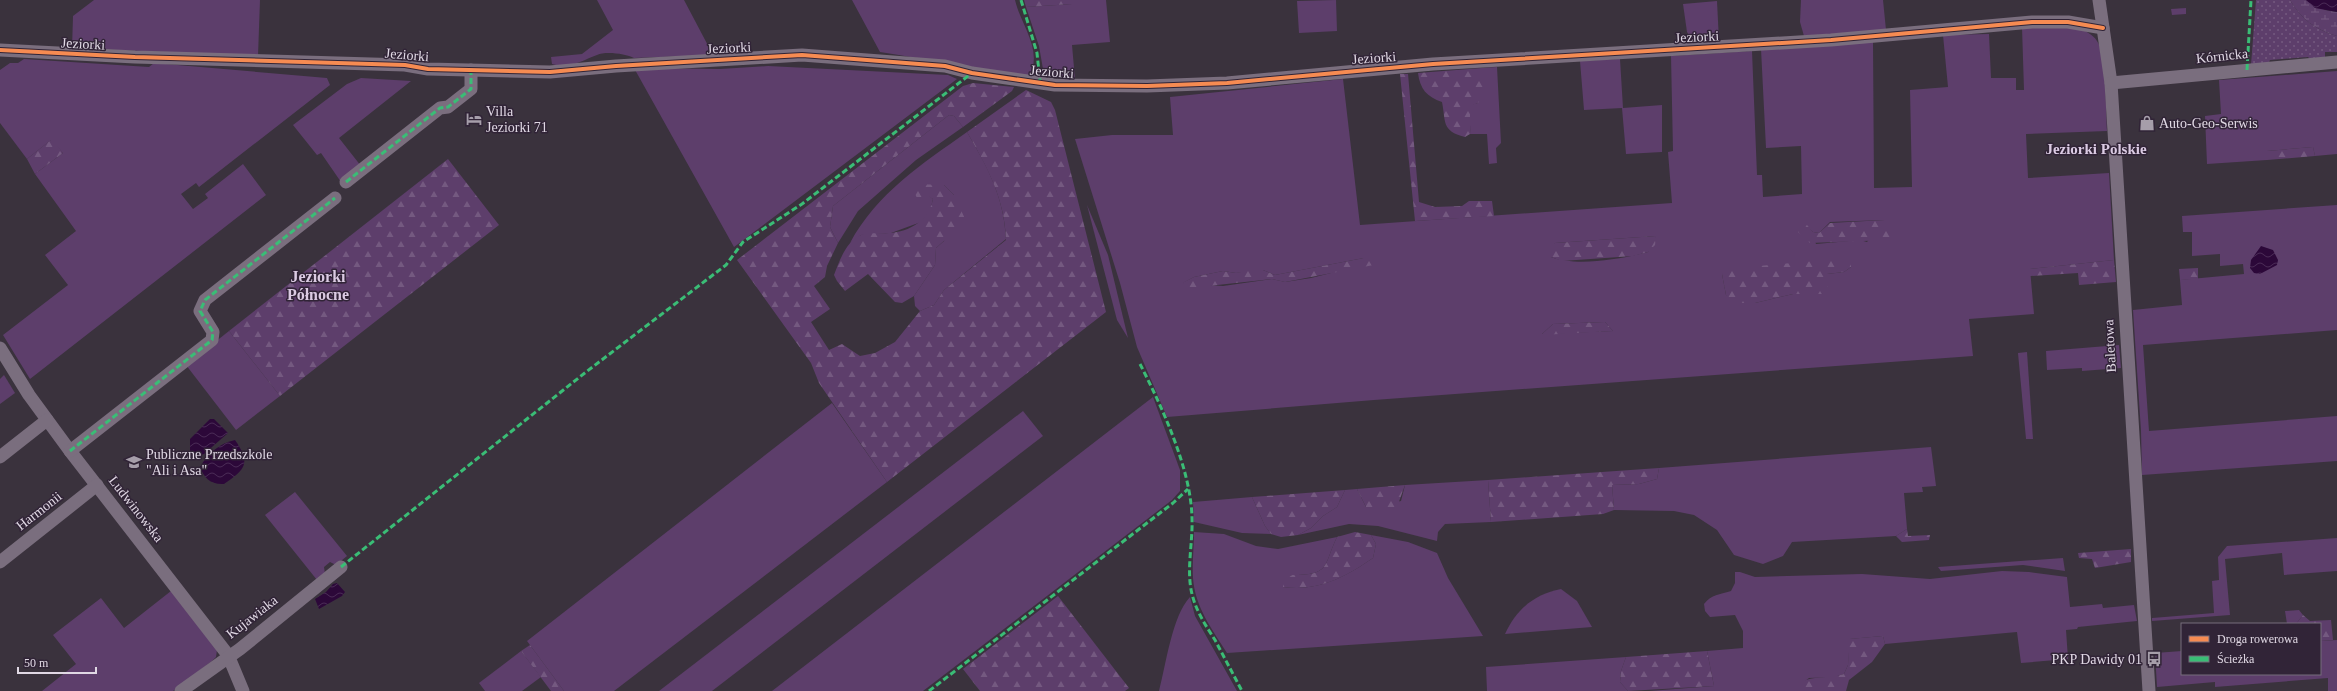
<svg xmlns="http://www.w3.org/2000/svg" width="2337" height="691" viewBox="0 0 2337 691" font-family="'Times New Roman',serif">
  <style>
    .green { fill: #5d3e6b; fill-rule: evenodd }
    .forest { fill: url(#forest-firs) }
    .wetland { fill: url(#wetland-marsh) }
    .park { fill: url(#park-dots) }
    .water { fill: url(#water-waves) }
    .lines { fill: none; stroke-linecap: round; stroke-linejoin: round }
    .minor { stroke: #7a6e7e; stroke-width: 13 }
    .quiet { stroke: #3abd76; stroke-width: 3; stroke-dasharray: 6 3; stroke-linecap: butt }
    .cycleway-casing { stroke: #312437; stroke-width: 6 }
    .cycleway { stroke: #f68b52; stroke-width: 4 }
    .labels { text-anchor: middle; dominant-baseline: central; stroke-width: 3; stroke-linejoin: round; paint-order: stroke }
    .street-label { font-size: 14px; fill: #e0d8e4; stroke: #312437 }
    .poi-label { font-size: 14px; fill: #e0d8e4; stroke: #312437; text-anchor: start }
    .neighbourhood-label { font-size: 15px; font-weight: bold; fill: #dbcbe3; stroke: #312437 }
    .quarter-label { font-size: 16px; font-weight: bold; fill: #dbcbe3; stroke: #312437 }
  </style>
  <defs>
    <pattern id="forest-firs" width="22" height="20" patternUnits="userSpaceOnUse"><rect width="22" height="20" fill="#5d3e6b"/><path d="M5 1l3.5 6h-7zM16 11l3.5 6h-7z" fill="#745980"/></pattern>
    <pattern id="wetland-marsh" width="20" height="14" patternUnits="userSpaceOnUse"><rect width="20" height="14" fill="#5d3e6b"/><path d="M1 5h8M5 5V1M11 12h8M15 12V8" fill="none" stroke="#745980"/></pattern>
    <pattern id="park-dots" width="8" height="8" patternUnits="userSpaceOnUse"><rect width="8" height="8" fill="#5d3e6b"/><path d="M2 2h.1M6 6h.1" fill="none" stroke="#745980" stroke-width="1.8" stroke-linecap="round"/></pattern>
    <pattern id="water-waves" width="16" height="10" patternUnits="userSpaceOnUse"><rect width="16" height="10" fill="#2c0839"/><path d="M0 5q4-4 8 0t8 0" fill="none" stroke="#4a2b56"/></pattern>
  </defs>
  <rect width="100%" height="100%" fill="#3a323d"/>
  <g class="green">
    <polygon points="94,0 260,0 258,56 72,48 73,16"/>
    <path d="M597,0h87l29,55 -79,3c-8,-4 -28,-7 -37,-3 -16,6 -27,14 -45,9l-1,-7 31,-3 31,-24z"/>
    <path d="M852,0h163c5,23 29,51 14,76 -50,-6 -99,-16 -149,-24z"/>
    <polygon points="1072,0 1106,0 1110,42 1072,45 1075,79 1044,75 1039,46 1026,7 1072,4"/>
    <polygon points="1336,0 1337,31 1299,33 1297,1"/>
    <polygon points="1801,0 1883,0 1886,30 1804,36 1800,22"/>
    <polygon points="1717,1 1719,41 1693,42 1687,32 1683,4"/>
    <polygon points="2186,8 2186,14 2172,15 2171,9"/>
    <path d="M2077,26c7,5 16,8 20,15 9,12 9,72 10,90l-81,3 2,44 81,-5 5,87 -84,9 4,45 -65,5 4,37 -599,44 -207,17 -30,-70 -17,-64 -45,-144 37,-4h61l-3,-38 173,-18 17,146 312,-22 -4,-51 5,-1 -2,-95 81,-5 5,124h5l1,22 39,-3 -1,-48 -35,2 -5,-99 112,-7 1,146 38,-1 -2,-97 38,-3 -5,-52 46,-1 2,44h25v12h8l-2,-63zM1885,220l-18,22 -7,-2 -44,4 -6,-15 3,3 6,1 11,-11zM1656,236l-8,16c-27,7 -71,15 -97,5l4,-14zM1364,258l-33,15 -20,5 -26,4 -13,-3 -49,7 -40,-3 11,-6 29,-6 13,2 27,-3 12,5zM1851,267l-7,5 -17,2 -5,20h-29l-38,9 -29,-8 -4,-21zM1605,322l8,9 -71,3 11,-10z"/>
    <polygon points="24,59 149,67 154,63 327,78 330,85 199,187 196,183 181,194 193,209 208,198 205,194 243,164 266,195 30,379 3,335 68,285 45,255 76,231 35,174 63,153 51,140 27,159 0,123 0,70 10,63 18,63"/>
    <polygon points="1620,59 1623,108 1662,105 1662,152 1626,154 1622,108 1584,110 1580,61"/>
    <polygon points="768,66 948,75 957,79 734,247 634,68 720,69"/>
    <path d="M1497,67l4,76 -5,5 1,15 -8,1 -2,-30h-17c1,-10 -2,-19 0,-29l8,-2 4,-35z"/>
    <polygon points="2337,71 2337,154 2315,156 2313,147 2267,151 2267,160 2207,164 2205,116 2221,114 2219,80"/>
    <polygon points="361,78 411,81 339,138 361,166 341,182 321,153 317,155 293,125 347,84"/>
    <polygon points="949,115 954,116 963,127 916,160 858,211 838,243 830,227 833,206"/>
    <path d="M967,132c21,36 37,65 39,107l-62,51 -10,15 -14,6 -5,-5 -1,-10 21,-31 1,-17 8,-7 10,-46 -10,-10h-29l18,14 -3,12 -9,11 -30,11 -30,2 -11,8c27,-50 72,-79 117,-111z"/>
    <polygon points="1087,205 1108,255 1128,338 1117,320"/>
    <polygon points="2337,205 2337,330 2143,345 2149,431 2337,416 2337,461 2142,475 2141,431 2133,310 2182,305 2180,280 2244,274 2243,264 2220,266 2220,254 2192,256 2192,232 2183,232 2182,216"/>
    <polygon points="229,331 280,396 236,430 186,365"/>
    <polygon points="2119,345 2121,368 2082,371 2082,368 2047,370 2046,351"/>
    <polygon points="2027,352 2033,439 2026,439 2018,353"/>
    <polygon points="4,375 15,393 0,404 0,379"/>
    <polygon points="1153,397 1180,470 1180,491 1172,500 923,691 772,691"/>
    <polygon points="832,403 887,482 614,691 564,691 527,641"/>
    <polygon points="1023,411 1043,436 712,691 659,691"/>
    <polygon points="1931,447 1936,486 1922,487 1923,492 1904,493 1907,529 1896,536 1792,542 1783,556 1763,564 1734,555 1717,530 1694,515 1674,511 1614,510 1612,485 1639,484 1657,479 1659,468"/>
    <polygon points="1488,480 1491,522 1445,524 1438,532 1437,541 1378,526 1349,524 1298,535 1311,528 1323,516 1337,507 1345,490 1357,489 1366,507 1401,501 1405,485"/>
    <polygon points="295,492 347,556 336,565 330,562 324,567 325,574 317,580 265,515"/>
    <polygon points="1252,497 1265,526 1271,534 1242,533 1194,522 1193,502"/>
    <path d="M1194,532l30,2 32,12 22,3 59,-12c-14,29 -6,38 -45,38l-9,12c35,5 62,-10 90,-29l3,-14 -5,-9 37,7 29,11 11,25 35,58 -256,17c-15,-24 -32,-46 -34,-75 -1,-15 1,-31 1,-46z"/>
    <polygon points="2337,538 2337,571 2284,575 2282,553 2225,559 2230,615 2152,621 2152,618 2214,613 2212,581 2219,580 2218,557 2227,546"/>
    <polygon points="2063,558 2065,571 2023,565 1941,571 1938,567"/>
    <path d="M2002,571l27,1 38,5 3,30 32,-3 1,4 31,-3 3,16 -59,6 -1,2 -11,1 2,29 -47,4 -4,-31 -132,12 -2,-8 -33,3 -2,26 -4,9 -10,3 -25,1 -17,13h-143l65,-5 -7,-35 36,-3v-17l-8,-16 -25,2 -5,-6 -1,-7c8,-10 15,-9 27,-13l4,-8v-11h5l15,5 107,-3 68,5z"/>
    <path d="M1561,589l16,12 15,26 -87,7c11,-25 30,-40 56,-45z"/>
    <polygon points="171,591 217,650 216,657 212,661 173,691 42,691 76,664 53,635 101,598 124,628"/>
    <path d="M1190,597l5,19 42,75h-78c7,-26 13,-75 31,-94z"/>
    <polygon points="2299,610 2303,615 2296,624 2287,624 2285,611"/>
    <polygon points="2337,640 2337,691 2328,691 2328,678 2215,687 2215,682 2157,687 2155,653 2182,651 2182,674 2320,674 2320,641"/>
    <polygon points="521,651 541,677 522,691 485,691 479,683"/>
    <polygon points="1626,657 1621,671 1620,682 1628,691 1487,691 1486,667"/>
  </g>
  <g class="forest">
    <polygon points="1024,0 1072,0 1072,4 1026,7"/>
    <path d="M1482,68l2,18 -2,11 -4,6 -8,3v28l-5,3c-24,-6 -19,-16 -23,-35 -15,-5 -22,-13 -24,-29z"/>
    <polygon points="1400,74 1408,74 1419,202 1435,207 1462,206 1469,201 1492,201 1494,216 1415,221"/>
    <path d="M973,83l41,4 -2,4 -49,36 -9,-11 -5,-1 -116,91 -3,21 8,16 -11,23 -2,11 -11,9 16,23 -19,13 18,28 13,-6 18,12 15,-3 20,-11 25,-31 14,-6 10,-15 62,-50c-1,-41 -19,-73 -39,-108l59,-42 25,12 4,8 51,202 -219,170 -68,-99 -8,-20 -74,-103 226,-174z"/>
    <polygon points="52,139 63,153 35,174 27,159"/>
    <polygon points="2313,147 2315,156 2267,160 2267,151"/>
    <polygon points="448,159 499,225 280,396 229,331"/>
    <path d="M915,184l29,1 10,10 12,26 -30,27 -1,17 -21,31 -12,7 -7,-1 -27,-28 -23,17 -8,-10 -3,-6c5,-13 12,-34 27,-40 7,-3 19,-1 28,-2 21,-1 40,-13 44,-34l-5,-3 -11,2 -4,-8z"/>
    <path d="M1885,220c3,6 8,13 4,20l-79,3 -12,-11 3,-5 6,-2 6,7 6,1 11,-10z"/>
    <polygon points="1656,236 1655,245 1648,252 1633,256 1562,261 1551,257 1548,251 1555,243"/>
    <polygon points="1364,258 1382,259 1384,263 1285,282 1272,279 1199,287 1190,287 1182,283 1194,277 1223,271 1236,273 1251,270 1263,270 1275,275"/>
    <polygon points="1846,258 1851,262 1851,267 1844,272 1827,274 1828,289 1822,294 1793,294 1755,303 1737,303 1726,295 1722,274 1727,269"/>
    <polygon points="2114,260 2116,282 2079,285 2078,273 2030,276 2030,269"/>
    <polygon points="2198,268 2198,279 2180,280 2179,269"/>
    <polygon points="1605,322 1613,331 1541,335 1553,324"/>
    <polygon points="1659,468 1657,479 1639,484 1612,485 1614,510 1603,514 1491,522 1488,480"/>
    <polygon points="1405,485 1396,510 1387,512 1366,507 1357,489"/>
    <polygon points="1345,490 1337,507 1323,516 1311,528 1298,535 1281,537 1271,534 1265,526 1252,497"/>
    <polygon points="1907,529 1908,536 1930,535 1929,540 1902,542 1896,536"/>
    <path d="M1355,532l16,3 5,9 -3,14c-28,19 -54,34 -90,29v-5l9,-7c39,0 31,-9 45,-38z"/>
    <polygon points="2131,549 2131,562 2095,568 2092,559 2079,558 2078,553"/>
    <polygon points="1058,596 1129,688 1125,691 980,691 963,669"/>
    <polygon points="2303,615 2310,621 2331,620 2333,640 2320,641 2320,624 2296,624"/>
    <path d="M1883,636l2,8 -13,18 -23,18 -3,11h-55c13,-18 34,-11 53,-17l4,-9 1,-26z"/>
    <polygon points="530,645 564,691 551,691 521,651"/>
    <polygon points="1707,651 1714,686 1628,691 1620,682 1621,671 1626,657"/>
  </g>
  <path class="wetland" d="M2290,0h16l19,10 12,2v24c-21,-6 -36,-17 -47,-36z"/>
  <path class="park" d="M2256,0h34c11,19 26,30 47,36v16h-12v7l-14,1 -3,-3 -38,3 -2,4 -17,1z"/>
  <g class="water">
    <polygon points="2306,0 2337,0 2337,12 2315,8"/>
    <polygon points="2261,246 2273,250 2278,260 2277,265 2260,274 2254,273 2250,268 2251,260"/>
    <polygon points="210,419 214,419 228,433 204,454 194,457 190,451 190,439"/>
    <path d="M235,440c16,23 11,29 -11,44 -13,1 -20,-6 -24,-17 8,-14 20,-24 35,-27z"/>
    <polygon points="337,583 345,592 342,596 319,609 315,599 326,592 333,584"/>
  </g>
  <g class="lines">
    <g class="minor">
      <polyline points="2099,0 2111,83 2149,691"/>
      <polyline points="0,50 135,57 405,65 428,69 550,72 616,66 802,55 945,66 972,73 1055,85 1147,86 1227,83 1433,64 1831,40 2032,22 2068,22 2103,28"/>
      <polyline points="2111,83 2337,62"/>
      <polyline points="346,182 440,108 448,107 471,89 471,70"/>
      <polyline points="0,348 29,395 70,451 228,655 243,691"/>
      <polyline points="70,451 212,340 213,332 200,311 205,300 335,198"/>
      <polyline points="0,457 47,420"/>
      <polyline points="0,562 97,485"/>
      <polyline points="181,691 240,649 341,567"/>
    </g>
    <g class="quiet">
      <polyline points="1021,0 1037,53 1040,82"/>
      <polyline points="2247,70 2251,0"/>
      <polyline points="346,182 440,108 448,107 471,89 471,70"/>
      <path d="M1140,364c22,43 51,105 52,154 1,25 -6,52 0,76 4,17 14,32 23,46 9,17 18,34 27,51"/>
      <polyline points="70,451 212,340 213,332 200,311 205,300 335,198"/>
      <polyline points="341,567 586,372 726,265 743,242 802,204 972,73"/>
      <polyline points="929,691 1173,503 1188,489"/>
    </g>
    <defs>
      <polyline id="cycleway" points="0,50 135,57 405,65 428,69 550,72 616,66 802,55 945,66 972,73 1055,85 1147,86 1227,83 1433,64 1831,40 2032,22 2068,22 2103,28"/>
    </defs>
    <use href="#cycleway" class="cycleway-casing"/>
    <use href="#cycleway" class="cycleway"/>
  </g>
  <defs>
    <symbol id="hotel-bare" viewBox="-9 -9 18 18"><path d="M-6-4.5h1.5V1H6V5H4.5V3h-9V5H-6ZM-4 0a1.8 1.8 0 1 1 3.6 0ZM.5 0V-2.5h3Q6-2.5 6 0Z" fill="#a69eaa" stroke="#312437" stroke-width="2.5" paint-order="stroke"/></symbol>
    <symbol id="shop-bare" viewBox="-9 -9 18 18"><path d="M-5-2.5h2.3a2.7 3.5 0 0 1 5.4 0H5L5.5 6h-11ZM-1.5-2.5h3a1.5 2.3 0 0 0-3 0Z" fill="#a69eaa" stroke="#312437" stroke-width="2.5" paint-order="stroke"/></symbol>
    <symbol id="school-bare" viewBox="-9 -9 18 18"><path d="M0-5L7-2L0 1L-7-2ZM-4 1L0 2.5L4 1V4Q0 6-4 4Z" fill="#a69eaa" stroke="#312437" stroke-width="2.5" paint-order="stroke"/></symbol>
    <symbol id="bus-bare" viewBox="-9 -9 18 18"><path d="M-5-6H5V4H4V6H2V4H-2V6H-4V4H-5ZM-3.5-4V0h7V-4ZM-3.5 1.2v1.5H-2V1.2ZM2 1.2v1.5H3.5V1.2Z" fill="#a69eaa" stroke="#312437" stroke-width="2.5" paint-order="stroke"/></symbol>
  </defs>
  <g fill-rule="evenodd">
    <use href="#hotel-bare" x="463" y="108" width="22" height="22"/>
    <use href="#shop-bare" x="2136" y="112" width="22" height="22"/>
    <use href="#school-bare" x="123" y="451" width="22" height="22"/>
    <use href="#bus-bare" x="2143" y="648" width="22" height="22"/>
  </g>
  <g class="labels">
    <g class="street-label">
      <text transform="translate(1697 37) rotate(-3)">Jeziorki</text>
      <text transform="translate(83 44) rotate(3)">Jeziorki</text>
      <text transform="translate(729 48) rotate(-3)">Jeziorki</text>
      <text transform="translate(407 55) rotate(5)">Jeziorki</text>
      <text transform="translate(2222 56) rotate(-6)">Kórnicka</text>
      <text transform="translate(1374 58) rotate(-4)">Jeziorki</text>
      <text transform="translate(1052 72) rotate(5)">Jeziorki</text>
      <text transform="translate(2110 346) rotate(-93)">Baletowa</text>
      <text transform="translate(136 509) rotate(52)">Ludwinowska</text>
      <text transform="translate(39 511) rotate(-38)">Harmonii</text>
      <text transform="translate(252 617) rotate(-38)">Kujawiaka</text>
    </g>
    <g class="poi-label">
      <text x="486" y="111">Villa<tspan x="486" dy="16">Jeziorki 71</tspan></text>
      <text x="2159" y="123">Auto-Geo-Serwis</text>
      <text x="146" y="454">Publiczne Przedszkole<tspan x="146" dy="16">"Ali i Asa"</tspan></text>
      <text x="2142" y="659" text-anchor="end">PKP Dawidy 01</text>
    </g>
    <g class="neighbourhood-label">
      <text x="2096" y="149">Jeziorki Polskie</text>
    </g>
    <g class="quarter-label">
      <text x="318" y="276">Jeziorki<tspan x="318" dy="18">Północne</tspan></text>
    </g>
  </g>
  <rect x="2181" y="623" width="140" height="52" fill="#312437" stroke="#776c7c"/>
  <rect x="2189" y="636" width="20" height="6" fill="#f68b52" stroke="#776c7c"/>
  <text x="2217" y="643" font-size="12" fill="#e0d8e4">Droga rowerowa</text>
  <rect x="2189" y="656" width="20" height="6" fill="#3abd76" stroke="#776c7c"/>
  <text x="2217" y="663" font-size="12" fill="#e0d8e4">Ścieżka</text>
  <path d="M18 667v6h78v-6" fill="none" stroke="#e0d8e4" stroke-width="2"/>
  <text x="24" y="667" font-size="12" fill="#e0d8e4" stroke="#312437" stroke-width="3" paint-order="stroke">50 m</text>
</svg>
